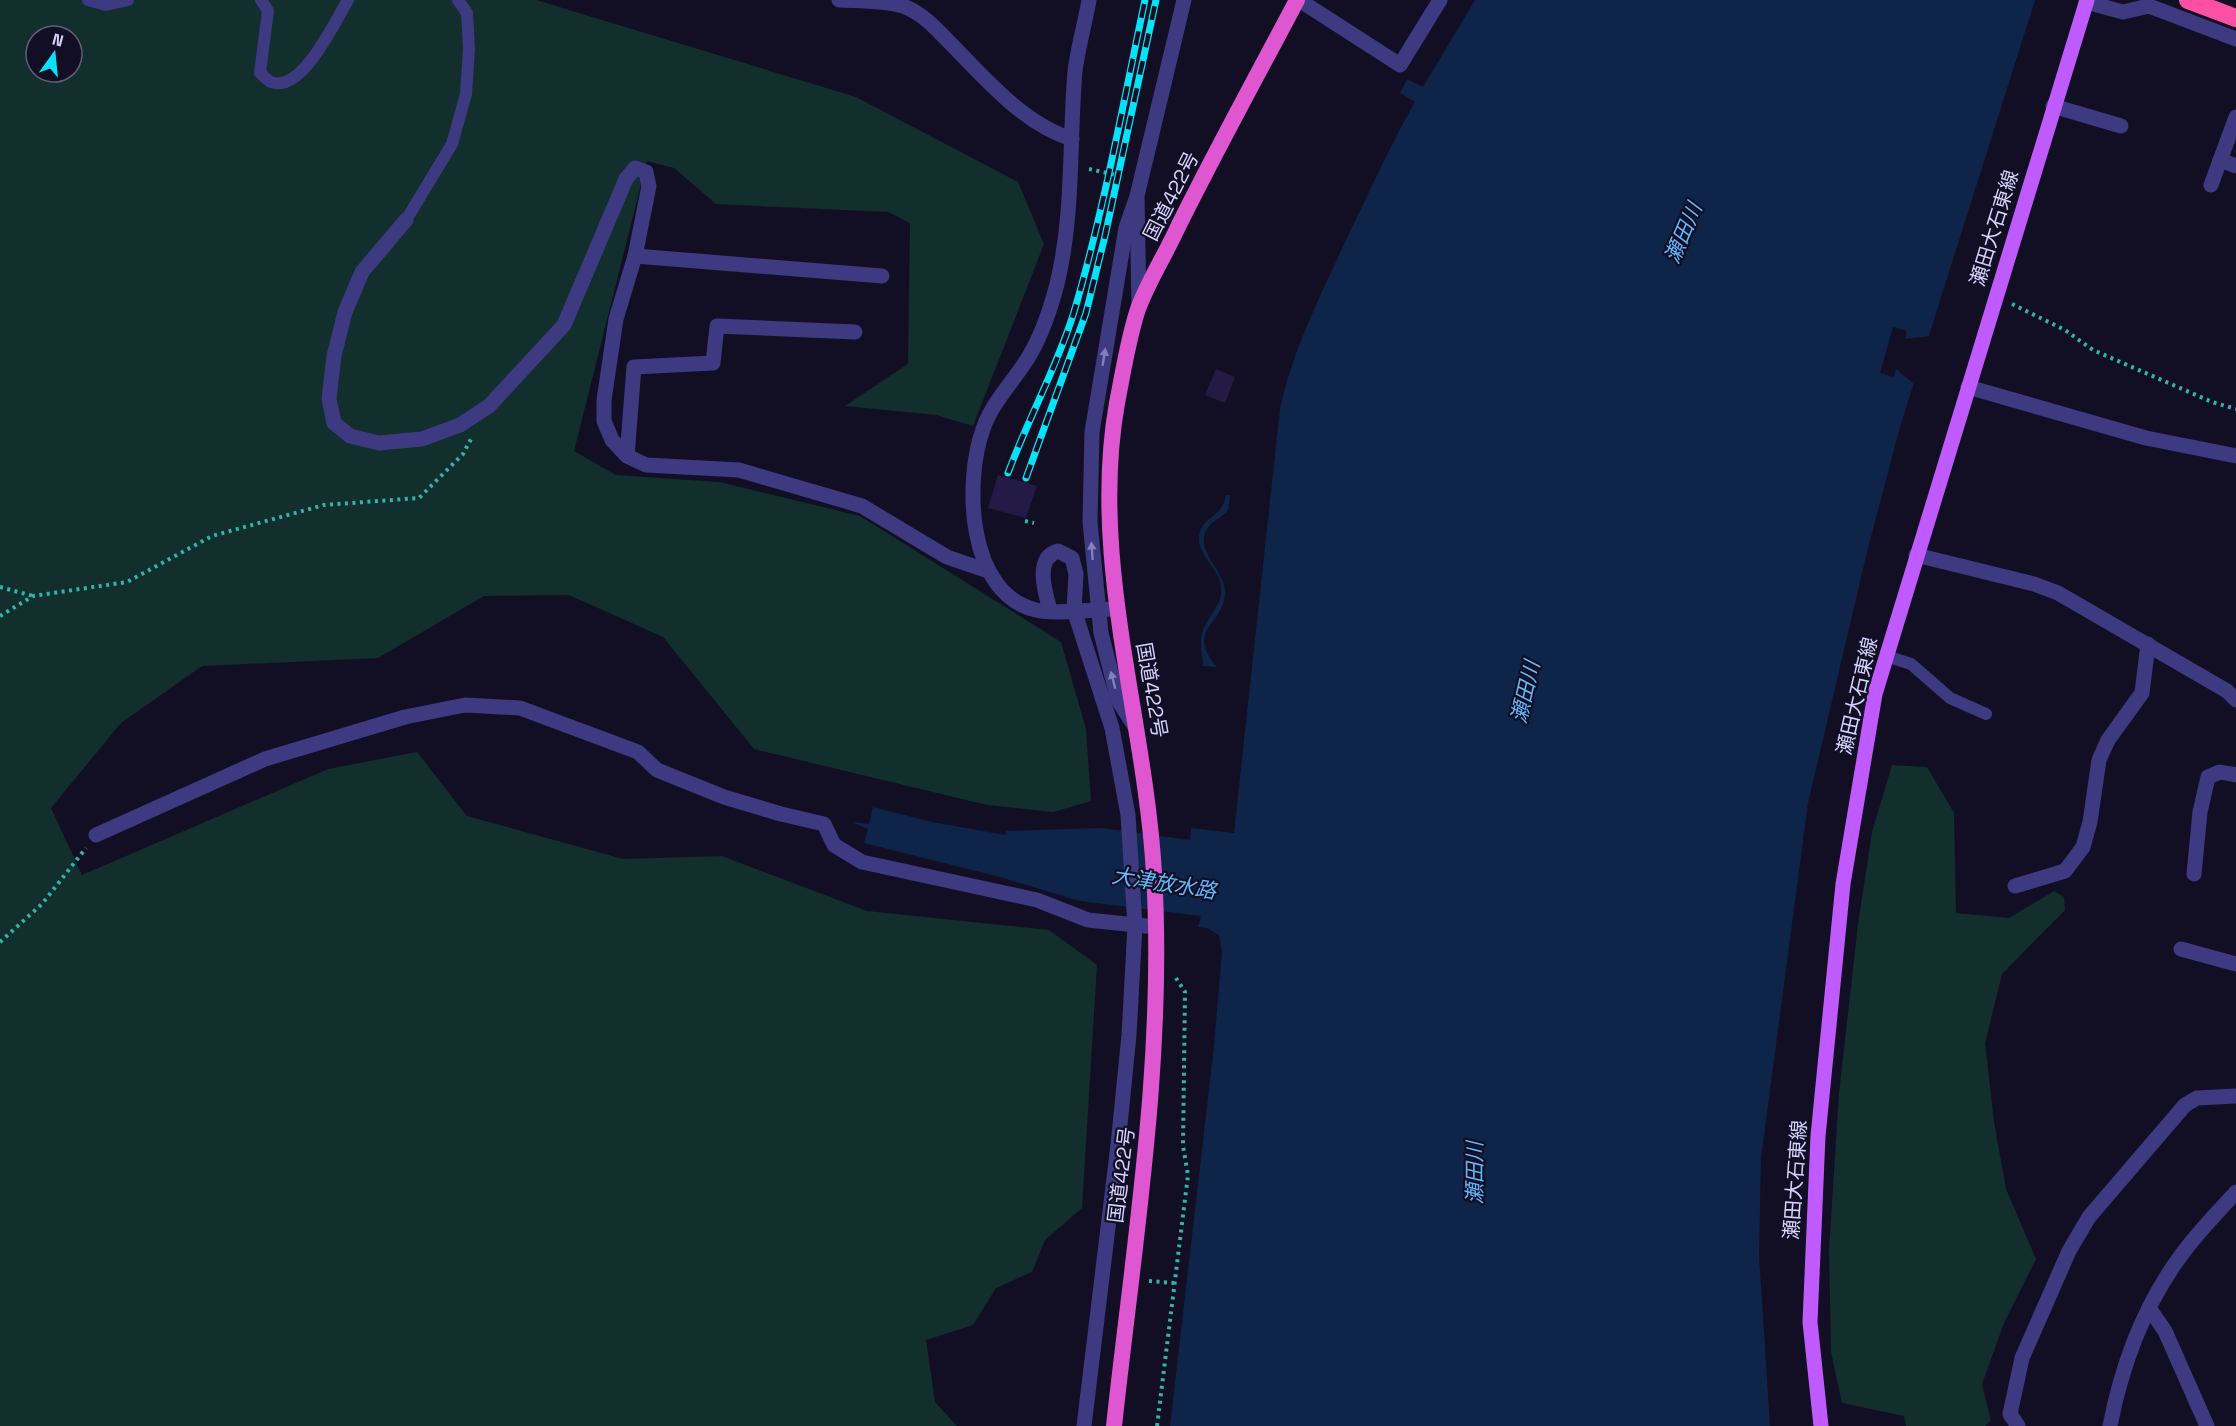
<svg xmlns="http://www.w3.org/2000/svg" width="2236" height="1426" viewBox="0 0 2236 1426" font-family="'Space Grotesk','Noto Sans JP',sans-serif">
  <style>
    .green { fill: #122e2d; fill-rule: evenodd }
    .water { fill: #0e2549 }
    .pier { fill: #120f24 }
    .building { fill: #231b45 }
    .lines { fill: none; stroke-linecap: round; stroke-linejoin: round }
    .path { stroke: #31b4ab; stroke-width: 4; stroke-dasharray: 3 4.5; stroke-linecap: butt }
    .service { stroke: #3d3a82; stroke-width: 12 }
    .minor { stroke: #3d3a82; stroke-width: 15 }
    .tertiary { stroke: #3d3a82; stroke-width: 15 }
    .primary { stroke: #bf5bfd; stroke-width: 15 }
    .trunk { stroke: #de56d0; stroke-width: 16 }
    .motorway { stroke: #fc50a4; stroke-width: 18 }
    .rail-casing { stroke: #04e3f9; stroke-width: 7 }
    .rail { stroke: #120f24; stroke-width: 4.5; stroke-dasharray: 14; stroke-linecap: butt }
    .oneway { fill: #827fba }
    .labels { text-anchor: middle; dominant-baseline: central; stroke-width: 4.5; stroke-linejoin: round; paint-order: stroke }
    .street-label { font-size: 20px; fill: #d7d3fe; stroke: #120f24 }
    .water-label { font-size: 21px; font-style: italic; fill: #62b7fd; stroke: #120f24 }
  </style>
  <rect width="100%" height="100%" fill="#120f24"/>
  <g class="green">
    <path d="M0,0h536l320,97 162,85 26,62 -71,182 -37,-11 -91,-9 63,-42 2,-141 -22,-11 -172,-8 -42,-36 -27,-7 -73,290 42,24 103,7 141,34 201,126 25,87 5,72 -38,11 -66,-7 -233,-56 -91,-112 -94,-42 -85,1 -106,62 -176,8 -81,57 -70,85 31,67 246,-106 89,-17 50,64 156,43 99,-3 145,55 182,19 48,35 -15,243 -37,32 -13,32 -36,16 -23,37 -47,15 9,62 22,24h-957zM36,36h36v36h-36z"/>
    <polygon points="1892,765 1927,767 1954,813 1956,913 2009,918 2054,891 2064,897 2065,910 2002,974 1985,1043 1994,1122 2006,1189 2036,1259 2004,1323 1982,1384 1991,1421 1985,1426 1906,1426 1904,1416 1842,1403 1831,1352 1829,1250 1839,1093 1858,924 1872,832"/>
  </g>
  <g class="water">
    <path d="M1475,0h560l-135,427 -33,125 -59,251 -47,355 -2,97 11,171h-600l44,-380 8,-94 -3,-17 -12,-7 -9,-1 3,-11 -121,-15 -80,-24 -136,-34 4,-14 -16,-7 17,2 4,-17 59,15 73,13 2,-4 94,-3 89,12 1,-12 43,5 46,-424c13,-60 40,-112 65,-167 23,-47 44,-95 70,-140l-15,-9 7,-14 16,8z"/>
    <path d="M1226,495h4l-2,15c-7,9 -22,13 -24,27 -3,18 21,36 21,55 0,33 -41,36 -8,75l-14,-1c0,-10 -4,-22 -1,-32 4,-18 21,-27 19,-47 -1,-20 -28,-34 -21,-55 5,-17 22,-14 26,-37z"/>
  </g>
  <polygon class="pier" points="1893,327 1907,331 1905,339 1931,336 1915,385 1896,369 1894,377 1880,373"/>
  <g class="building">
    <polygon points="1216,369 1235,377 1225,403 1205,395"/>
    <polygon points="998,475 1037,486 1026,518 988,508"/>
  </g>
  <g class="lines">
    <g class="path">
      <polyline points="1089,169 1125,177"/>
      <polyline points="2012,304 2065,330 2093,350 2212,402 2236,409"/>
      <polyline points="1025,521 1034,523"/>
      <polyline points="0,587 33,596"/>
      <polyline points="0,616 33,596 127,582 212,536 324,505 419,498 463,454 471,439"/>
      <polyline points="0,942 42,904 86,848"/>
      <polyline points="1149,1281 1174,1283"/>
      <polyline points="1157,1426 1188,1175 1183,1146 1185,992 1174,975"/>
    </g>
    <g class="service">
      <polyline points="88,0 106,5 128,0"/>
      <path d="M261,0l7,11 -8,62c3,2 7,7 11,9 31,12 64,-61 77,-82"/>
      <polyline points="406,220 452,144 466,94 469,49 467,13 458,0"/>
      <polyline points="1886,656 1911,664 1950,698 1986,714"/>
    </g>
    <g class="minor">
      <path d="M839,0c20,1 44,0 64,6 22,8 37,27 53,43 33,34 70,76 116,90"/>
      <path d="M1089,0c-4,23 -11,48 -14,71 -6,72 -1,143 -18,213 -7,27 -17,57 -33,80 -14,21 -33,41 -41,65 -19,53 -16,165 53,181 20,5 60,-1 82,-1"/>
      <polyline points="1299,0 1400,65 1440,0"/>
      <polyline points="2086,2 2123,12 2149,6 2236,39"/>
      <polyline points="2053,106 2121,126"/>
      <polyline points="2220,160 2236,166"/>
      <polyline points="2211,185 2236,117"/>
      <polyline points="406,220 362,272 345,312 334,356 329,399 334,423 350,436 379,443 422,439 460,425 489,406 564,325 626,179 635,168 646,172 649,186 635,256 616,319 604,400 604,421 612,440 627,456 646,465 739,470 862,506 947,557 988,571"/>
      <polyline points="635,256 882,276"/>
      <polyline points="1968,387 2146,438 2236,456"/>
      <polyline points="627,456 634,367 713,363 717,326 855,332"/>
      <polyline points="1916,555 2034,584 2058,593 2227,691 2236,700"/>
      <path d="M1050,610c-5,-18 -16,-52 8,-59l14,7 4,16 -2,36 38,118 16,87 7,111 -6,109 -11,110 -34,281"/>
      <polyline points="1135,727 1118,700 1101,633 1090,522 1092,432 1126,228 1136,199"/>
      <polyline points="96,835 265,759 405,717 465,705 520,708 638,752 657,770 724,797 781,814 824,824 834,845 862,862 1037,900 1088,920 1156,927"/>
      <polyline points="2194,874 2200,812 2208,777 2220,772 2236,775"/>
      <polyline points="2015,886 2065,871 2083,847 2090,822 2099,760 2108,740 2142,693 2148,644"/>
      <polyline points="2181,949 2236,964"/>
      <polyline points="2149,1308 2165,1331 2207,1426"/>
      <polyline points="2018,1426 2010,1414 2022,1358 2069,1251 2089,1217 2185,1105 2197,1098 2236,1096"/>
      <path d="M2110,1426c12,-62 34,-121 72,-172 16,-22 36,-42 54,-62"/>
    </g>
    <polyline class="tertiary" points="1139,306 1137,196 1184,0"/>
    <polyline class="primary" points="1821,1426 1810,1322 1818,1136 1843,884 1875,694 2087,0"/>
    <path class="trunk" d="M1114,1426c20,-184 51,-367 40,-553 -9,-156 -65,-313 -37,-470 6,-30 11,-64 21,-94 10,-27 27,-54 39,-80 38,-77 80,-153 120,-229"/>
    <polyline class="motorway" points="2188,0 2236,18"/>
    <defs>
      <g id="rail">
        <path d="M1008,473c20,-54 49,-106 66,-161 30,-102 49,-208 71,-312"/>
        <polyline points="1026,478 1086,313 1105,236 1156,0"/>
      </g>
    </defs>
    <use href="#rail" class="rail-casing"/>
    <use href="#rail" class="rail"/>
  </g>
  <defs><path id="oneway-solid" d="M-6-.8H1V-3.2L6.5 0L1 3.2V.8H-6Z" transform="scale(1.5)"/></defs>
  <g class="oneway">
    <use href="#oneway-solid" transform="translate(1104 357) rotate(-81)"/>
    <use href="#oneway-solid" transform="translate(1092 551) rotate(-94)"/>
    <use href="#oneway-solid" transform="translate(1113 680) rotate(-105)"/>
  </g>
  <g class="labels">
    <g class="street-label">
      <text transform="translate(1171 196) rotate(-63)">国道422号</text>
      <text transform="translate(1994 228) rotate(-73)">瀬田大石東線</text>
      <text transform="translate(1152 690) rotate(80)">国道422号</text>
      <text transform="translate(1857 696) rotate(-77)">瀬田大石東線</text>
      <text transform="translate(1121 1175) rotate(-83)">国道422号</text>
      <text transform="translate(1795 1180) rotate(-86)">瀬田大石東線</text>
    </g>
    <g class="water-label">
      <text transform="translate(1683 233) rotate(-67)">瀬田川</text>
      <text transform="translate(1525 692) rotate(-77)">瀬田川</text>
      <text transform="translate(1164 883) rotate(9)">大津放水路</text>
      <text transform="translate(1474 1173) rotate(-90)">瀬田川</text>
    </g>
  </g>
  <g transform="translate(54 54) rotate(15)"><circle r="28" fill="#120f24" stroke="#615d7b" stroke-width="1.5"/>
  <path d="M0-4.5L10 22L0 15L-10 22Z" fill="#04e3f9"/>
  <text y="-9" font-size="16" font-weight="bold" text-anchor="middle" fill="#d7d3fe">N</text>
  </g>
</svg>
